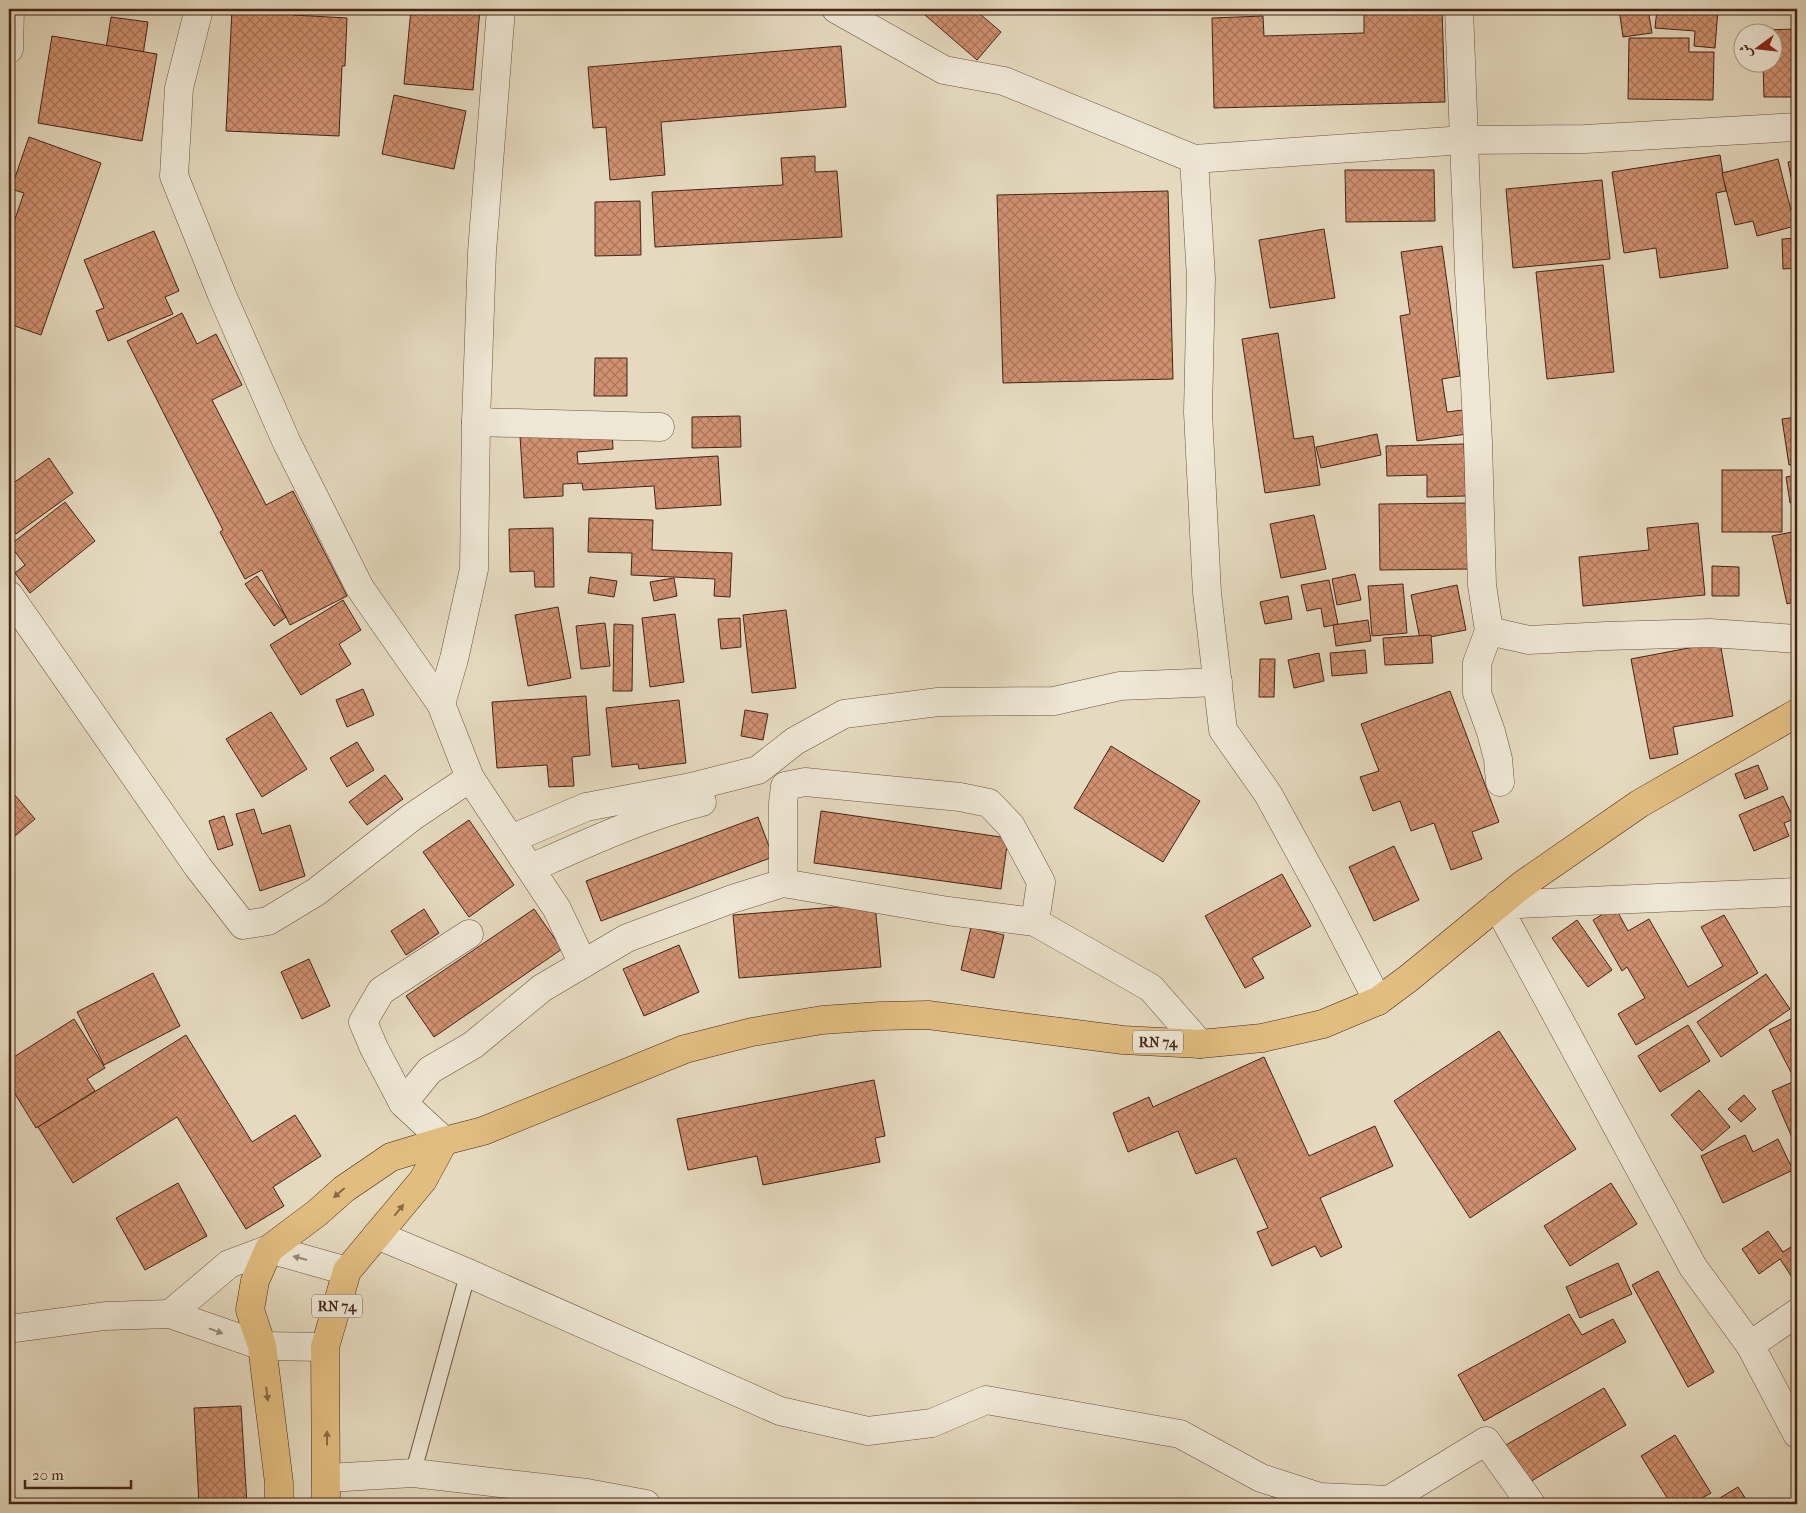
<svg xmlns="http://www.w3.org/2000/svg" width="1806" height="1513" viewBox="0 0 1806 1513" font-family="'IM FELL French Canon',Amiri,serif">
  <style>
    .building { fill: url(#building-cross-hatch); stroke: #442416 }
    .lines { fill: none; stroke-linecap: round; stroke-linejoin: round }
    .service-casing { stroke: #6c5240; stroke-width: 17 }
    .minor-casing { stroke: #6c5240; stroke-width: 29 }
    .primary-casing { stroke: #442416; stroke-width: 29 }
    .service { stroke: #eee7d5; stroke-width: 15 }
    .minor { stroke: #eee7d5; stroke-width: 28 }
    .primary { stroke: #e2bd80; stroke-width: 28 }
    .oneway { fill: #8b6946 }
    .oneway2 { fill: #998676 }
    .labels { text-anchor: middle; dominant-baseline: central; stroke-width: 4; stroke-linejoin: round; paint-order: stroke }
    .shield { fill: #eee7d5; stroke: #775e4f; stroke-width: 1 }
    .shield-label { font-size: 14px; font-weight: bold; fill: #442416 }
  </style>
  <defs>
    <pattern id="building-cross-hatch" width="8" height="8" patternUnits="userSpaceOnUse" patternTransform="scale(1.25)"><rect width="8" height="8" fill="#d09170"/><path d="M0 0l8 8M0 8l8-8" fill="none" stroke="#aa765b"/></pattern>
  </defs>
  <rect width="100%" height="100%" fill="#e5dabf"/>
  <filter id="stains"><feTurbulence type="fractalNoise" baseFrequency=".004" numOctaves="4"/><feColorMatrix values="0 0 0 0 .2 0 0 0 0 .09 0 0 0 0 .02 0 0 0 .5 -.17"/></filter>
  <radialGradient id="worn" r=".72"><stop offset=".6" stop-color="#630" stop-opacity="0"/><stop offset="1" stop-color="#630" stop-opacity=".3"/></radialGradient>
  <g class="building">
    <polygon points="232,9 293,9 293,15 347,18 345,66 342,66 339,136 226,131"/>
    <polygon points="411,9 480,9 473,90 404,84"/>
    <polygon points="918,9 974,9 1001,32 977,60"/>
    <polygon points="1364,9 1442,9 1445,102 1214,108 1212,18 1263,16 1264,36 1364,33"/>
    <polygon points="1619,9 1648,9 1652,33 1623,37"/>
    <polygon points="1657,9 1718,9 1715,48 1694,46 1695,31 1655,28"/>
    <polygon points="111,17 148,22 143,55 106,49"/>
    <polygon points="1797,29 1797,97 1764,97 1763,62 1774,62 1774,32 1763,32 1763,30"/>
    <polygon points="52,36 157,54 142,141 38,123"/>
    <polygon points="1629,38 1689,38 1689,52 1714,52 1713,100 1628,99"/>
    <polygon points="841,46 846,107 661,122 665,175 610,180 606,127 593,128 588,67"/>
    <polygon points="394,95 466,111 454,169 382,154"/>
    <polygon points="29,137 101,163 41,335 9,324 9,236 24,193 11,189"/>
    <polygon points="1720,155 1726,191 1716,193 1728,268 1660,278 1656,248 1624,253 1612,172"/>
    <polygon points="815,156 815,172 837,171 842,237 655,247 652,192 783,185 781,158"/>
    <polygon points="1778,159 1795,226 1757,236 1753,221 1735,225 1722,173"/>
    <polygon points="1797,161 1797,207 1788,162"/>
    <polygon points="1345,170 1434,170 1435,221 1346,222"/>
    <polygon points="1602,180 1610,259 1513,268 1506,189"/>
    <polygon points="1168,191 1173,379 1003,383 997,195"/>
    <polygon points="640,201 641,255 595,256 595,202"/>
    <polygon points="1324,229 1335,298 1270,308 1259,240"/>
    <polygon points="154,231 179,291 165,297 173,314 108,341 96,311 104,308 84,260"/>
    <polygon points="1797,238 1797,268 1783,269 1782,239"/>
    <polygon points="1442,246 1460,376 1442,379 1447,412 1463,410 1467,434 1417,441 1400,316 1410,314 1401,252"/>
    <polygon points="1603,265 1614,372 1547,379 1536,272"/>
    <polygon points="182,313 197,344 216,334 242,385 212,400 266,505 293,491 347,596 290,625 262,570 245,579 220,532 223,530 127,341"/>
    <polygon points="1278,333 1294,439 1313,436 1320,485 1265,493 1242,339"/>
    <polygon points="595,358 627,358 627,396 594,396"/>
    <polygon points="740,416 741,447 692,448 692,417"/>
    <polygon points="1797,417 1797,463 1789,465 1782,419"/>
    <polygon points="612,430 613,449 577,452 578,464 718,456 721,505 656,509 654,486 583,490 582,483 563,484 563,496 524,498 520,436"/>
    <polygon points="1377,434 1381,455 1321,468 1316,447"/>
    <polygon points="1464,444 1466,496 1427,497 1427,475 1387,476 1386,446"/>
    <polygon points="49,458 73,493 16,534 9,523 9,486"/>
    <rect x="1722" y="470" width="60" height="62"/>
    <polygon points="1797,475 1797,502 1790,503 1786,477"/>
    <polygon points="65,502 95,541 30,593 15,573 25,565 10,545"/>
    <polygon points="1471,503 1472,569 1380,570 1379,504"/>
    <polygon points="1314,515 1326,569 1281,578 1270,524"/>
    <polygon points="589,518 653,520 652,550 732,553 730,597 714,596 715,579 631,575 632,553 588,552"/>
    <polygon points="1698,523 1705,595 1583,606 1579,557 1649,550 1647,528"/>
    <polygon points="553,528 554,587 535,587 534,571 510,572 509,529"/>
    <polygon points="1797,531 1797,601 1787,604 1772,536"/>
    <polygon points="1712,566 1739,567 1739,596 1712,596"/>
    <polygon points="1355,574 1361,600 1337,605 1332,579"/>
    <polygon points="257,576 286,617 274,626 245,584"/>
    <polygon points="590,577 617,581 614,597 588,593"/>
    <polygon points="674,578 677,596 654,601 650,582"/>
    <polygon points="1329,580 1338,624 1324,627 1321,608 1307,611 1301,585"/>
    <polygon points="1403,584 1407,633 1372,636 1368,586"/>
    <polygon points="1457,585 1466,630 1420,639 1411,595"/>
    <polygon points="1288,596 1292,619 1265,624 1260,602"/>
    <polygon points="343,600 361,630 339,644 351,664 301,695 270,645"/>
    <polygon points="558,607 571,678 528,686 515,615"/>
    <polygon points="786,610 796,688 752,693 743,615"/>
    <polygon points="675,614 684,682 650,687 642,618"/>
    <polygon points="740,618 741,647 721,649 718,619"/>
    <polygon points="1368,620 1371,641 1336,646 1333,625"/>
    <polygon points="605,623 610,666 581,669 576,626"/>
    <polygon points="614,624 633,625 632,691 613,691"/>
    <polygon points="1431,635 1433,663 1385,665 1383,638"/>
    <polygon points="1720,642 1733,716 1673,727 1678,754 1650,759 1631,659"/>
    <polygon points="1365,650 1367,673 1332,676 1330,653"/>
    <polygon points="1319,653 1324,681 1294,688 1288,660"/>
    <polygon points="1260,659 1275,659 1274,697 1259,697"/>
    <polygon points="363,689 374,715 347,727 336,700"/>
    <polygon points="1450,691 1499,822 1472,832 1482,859 1451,870 1434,823 1411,831 1400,801 1373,811 1360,777 1379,771 1361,724"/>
    <polygon points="586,696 590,755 572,757 574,786 549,787 547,765 497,768 492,702"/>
    <polygon points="679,700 686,763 639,769 638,764 612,767 606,708"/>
    <polygon points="745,710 768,714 763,740 741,736"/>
    <polygon points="271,712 307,769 262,797 226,739"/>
    <polygon points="357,742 374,770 347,787 330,758"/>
    <polygon points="1111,746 1200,801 1163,862 1074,808"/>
    <polygon points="1758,765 1768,789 1745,799 1735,774"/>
    <polygon points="385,775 403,799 367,825 349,802"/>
    <polygon points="9,788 35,819 9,841"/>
    <polygon points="1783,796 1794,819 1784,823 1789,836 1754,851 1739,815"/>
    <polygon points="254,809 262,834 290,825 305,876 260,891 236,814"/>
    <polygon points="821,811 1008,838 1001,889 814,863"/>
    <polygon points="224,816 233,845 218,850 209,821"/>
    <polygon points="758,817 773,857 601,921 586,881"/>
    <polygon points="469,820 514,885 469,917 423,852"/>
    <polygon points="1394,846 1419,900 1374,921 1349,867"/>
    <polygon points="1282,874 1311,926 1252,958 1264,978 1245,988 1205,916"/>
    <polygon points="875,904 881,967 739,978 733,915"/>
    <polygon points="1615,907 1628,931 1649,919 1688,987 1723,966 1701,927 1724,915 1758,973 1636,1045 1618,1014 1645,998 1627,967 1622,971 1593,920"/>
    <polygon points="424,909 439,933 406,955 391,931"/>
    <polygon points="534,909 562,949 434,1037 406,996"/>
    <polygon points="1577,920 1612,970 1588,987 1552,938"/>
    <polygon points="971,927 1004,935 994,978 961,970"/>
    <polygon points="679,945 699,992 644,1016 623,969"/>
    <polygon points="309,959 330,1006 302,1019 281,972"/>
    <polygon points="153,973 180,1026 104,1065 77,1012"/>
    <polygon points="1766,974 1790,1009 1721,1057 1697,1022"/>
    <polygon points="1797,1016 1797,1076 1794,1078 1769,1030"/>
    <polygon points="74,1019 105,1068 87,1079 95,1091 36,1128 9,1084 9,1060"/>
    <polygon points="1688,1025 1710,1061 1660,1092 1638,1056"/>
    <polygon points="1499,1031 1576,1149 1470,1218 1394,1101"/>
    <polygon points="186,1035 252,1142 295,1115 321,1156 273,1187 284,1206 246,1229 177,1117 73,1183 38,1127"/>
    <polygon points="1264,1057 1309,1156 1375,1126 1393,1166 1320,1198 1342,1247 1321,1257 1315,1246 1272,1266 1257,1232 1268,1228 1236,1158 1196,1174 1178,1131 1128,1152 1113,1113 1149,1097 1153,1107"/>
    <polygon points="874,1080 885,1136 875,1138 880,1162 763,1185 757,1156 688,1170 677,1119"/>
    <polygon points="1797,1080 1797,1149 1772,1091"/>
    <polygon points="1699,1090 1730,1127 1702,1151 1671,1115"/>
    <polygon points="1744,1095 1756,1109 1741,1122 1728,1109"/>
    <polygon points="1745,1135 1753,1152 1778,1139 1793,1170 1723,1203 1701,1156"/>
    <polygon points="178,1183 207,1236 145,1270 116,1218"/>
    <polygon points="1611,1183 1637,1224 1570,1266 1544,1226"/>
    <polygon points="1768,1231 1783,1252 1797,1243 1797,1285 1780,1259 1759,1274 1742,1249"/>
    <polygon points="1618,1263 1632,1294 1580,1318 1566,1287"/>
    <polygon points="1658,1271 1714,1372 1688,1387 1632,1285"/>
    <polygon points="1569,1314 1582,1335 1613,1319 1626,1342 1484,1421 1458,1375"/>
    <polygon points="1604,1388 1626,1425 1528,1483 1506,1445"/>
    <polygon points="241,1406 247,1504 199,1504 194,1408"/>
    <polygon points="1675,1435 1711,1493 1692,1504 1671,1504 1641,1456"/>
    <polygon points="1738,1487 1749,1504 1710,1504"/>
  </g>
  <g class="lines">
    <defs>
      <polyline id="service" points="413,1473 468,1273"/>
      <g id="minor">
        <polyline points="199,9 179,88 174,176 222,295 287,443 360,588 441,704 470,778 557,909 583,964"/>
        <polyline points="836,9 944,70 1004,81 1194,159 1201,278 1198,412 1207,593 1223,730 1268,794 1326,900 1378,1001"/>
        <polyline points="1459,9 1469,271 1478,442 1482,585 1489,631 1529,640 1606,636 1710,633 1797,639"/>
        <polyline points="9,49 10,9"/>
        <polyline points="1194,159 1464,140 1585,139 1797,127"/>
        <polyline points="476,422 660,427"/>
        <polyline points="9,595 198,867 243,925 268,921 316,892 412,817 470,778"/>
        <polyline points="1489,631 1477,663 1477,693 1491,732 1498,759 1500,782"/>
        <polyline points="441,704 454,659 474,569 476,422 482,252 501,9"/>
        <polyline points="511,839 586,807 691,787 758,770 795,741 844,714 938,702 1054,701 1120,686 1218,682"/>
        <path d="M531,868c56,-25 112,-51 171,-66"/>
        <polyline points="783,883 783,803 785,786 805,782 960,797 989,803 1011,826 1041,882 1035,922"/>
        <polyline points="1797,892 1497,905 1693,1267 1750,1345 1797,1313"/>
        <polyline points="403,1103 430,1070 473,1045 542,988 627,938 732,899 783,883 948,911 1035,922 1151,988 1200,1044"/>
        <polyline points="444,1141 403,1103 374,1048 363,1022 381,991 469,934"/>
        <polyline points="377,1235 468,1273 780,1411 868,1431 932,1423 986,1400 1180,1434 1261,1478 1320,1497 1389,1500 1486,1441 1531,1504"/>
        <polyline points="170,1314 229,1264 269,1249 347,1271"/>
        <polyline points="9,1329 105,1316 170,1314 262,1346 325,1347"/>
        <polyline points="1750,1345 1797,1434"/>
        <polyline points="327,1478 413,1473 587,1493 646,1504"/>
      </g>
      <g id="primary">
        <polyline points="279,1504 279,1483 262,1346 250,1310 255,1281 269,1249 317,1213 344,1189 391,1157 444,1141 483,1131 685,1049 752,1032 822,1020 880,1016 928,1015 1123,1040 1200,1044 1262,1038 1323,1024 1378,1001 1409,978 1522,885 1639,804 1797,713"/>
        <polyline points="326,1504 325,1347 347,1271 423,1180 444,1141"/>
      </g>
    </defs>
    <use href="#service" class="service-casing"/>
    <use href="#minor" class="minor-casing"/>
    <use href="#primary" class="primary-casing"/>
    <use href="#service" class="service"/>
    <use href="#minor" class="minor"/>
    <use href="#primary" class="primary"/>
  </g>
  <defs><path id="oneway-solid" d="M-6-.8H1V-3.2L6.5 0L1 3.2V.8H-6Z" transform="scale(1.25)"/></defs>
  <g class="oneway">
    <use href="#oneway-solid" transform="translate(339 1193) rotate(139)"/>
    <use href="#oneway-solid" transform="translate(399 1210) rotate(-51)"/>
    <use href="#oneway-solid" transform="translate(267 1394) rotate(83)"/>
    <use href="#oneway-solid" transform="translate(327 1438) rotate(-90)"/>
  </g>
  <g class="oneway2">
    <use href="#oneway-solid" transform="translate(300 1258) rotate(-165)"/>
    <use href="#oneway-solid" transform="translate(216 1331) rotate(20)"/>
  </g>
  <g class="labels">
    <g class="shield">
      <rect x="1133" y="1030.5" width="50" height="23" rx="4"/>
      <rect x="312" y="1294.5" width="50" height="23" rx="4"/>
    </g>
    <g class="shield-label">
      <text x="1158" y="1042">RN 74</text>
      <text x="337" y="1306">RN 74</text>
    </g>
  </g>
  <rect width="1806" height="1513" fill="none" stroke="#e5dabf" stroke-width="30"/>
  <rect x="10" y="10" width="1786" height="1493" fill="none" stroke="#442416" stroke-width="2.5"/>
  <rect x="15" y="15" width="1776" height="1483" fill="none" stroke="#442416"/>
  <g transform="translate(1758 48) rotate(255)"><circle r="24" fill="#eee7d5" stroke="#aa9989"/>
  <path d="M0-4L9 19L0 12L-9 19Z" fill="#8f2418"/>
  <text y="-8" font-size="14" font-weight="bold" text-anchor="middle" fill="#442416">ش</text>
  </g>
  <path d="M25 1480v8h106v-8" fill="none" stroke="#442416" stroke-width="2.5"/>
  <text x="32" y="1480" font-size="15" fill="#442416" stroke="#eee7d5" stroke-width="4" paint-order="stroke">20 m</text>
  <rect width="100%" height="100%" filter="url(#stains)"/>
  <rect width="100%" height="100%" fill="url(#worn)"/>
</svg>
